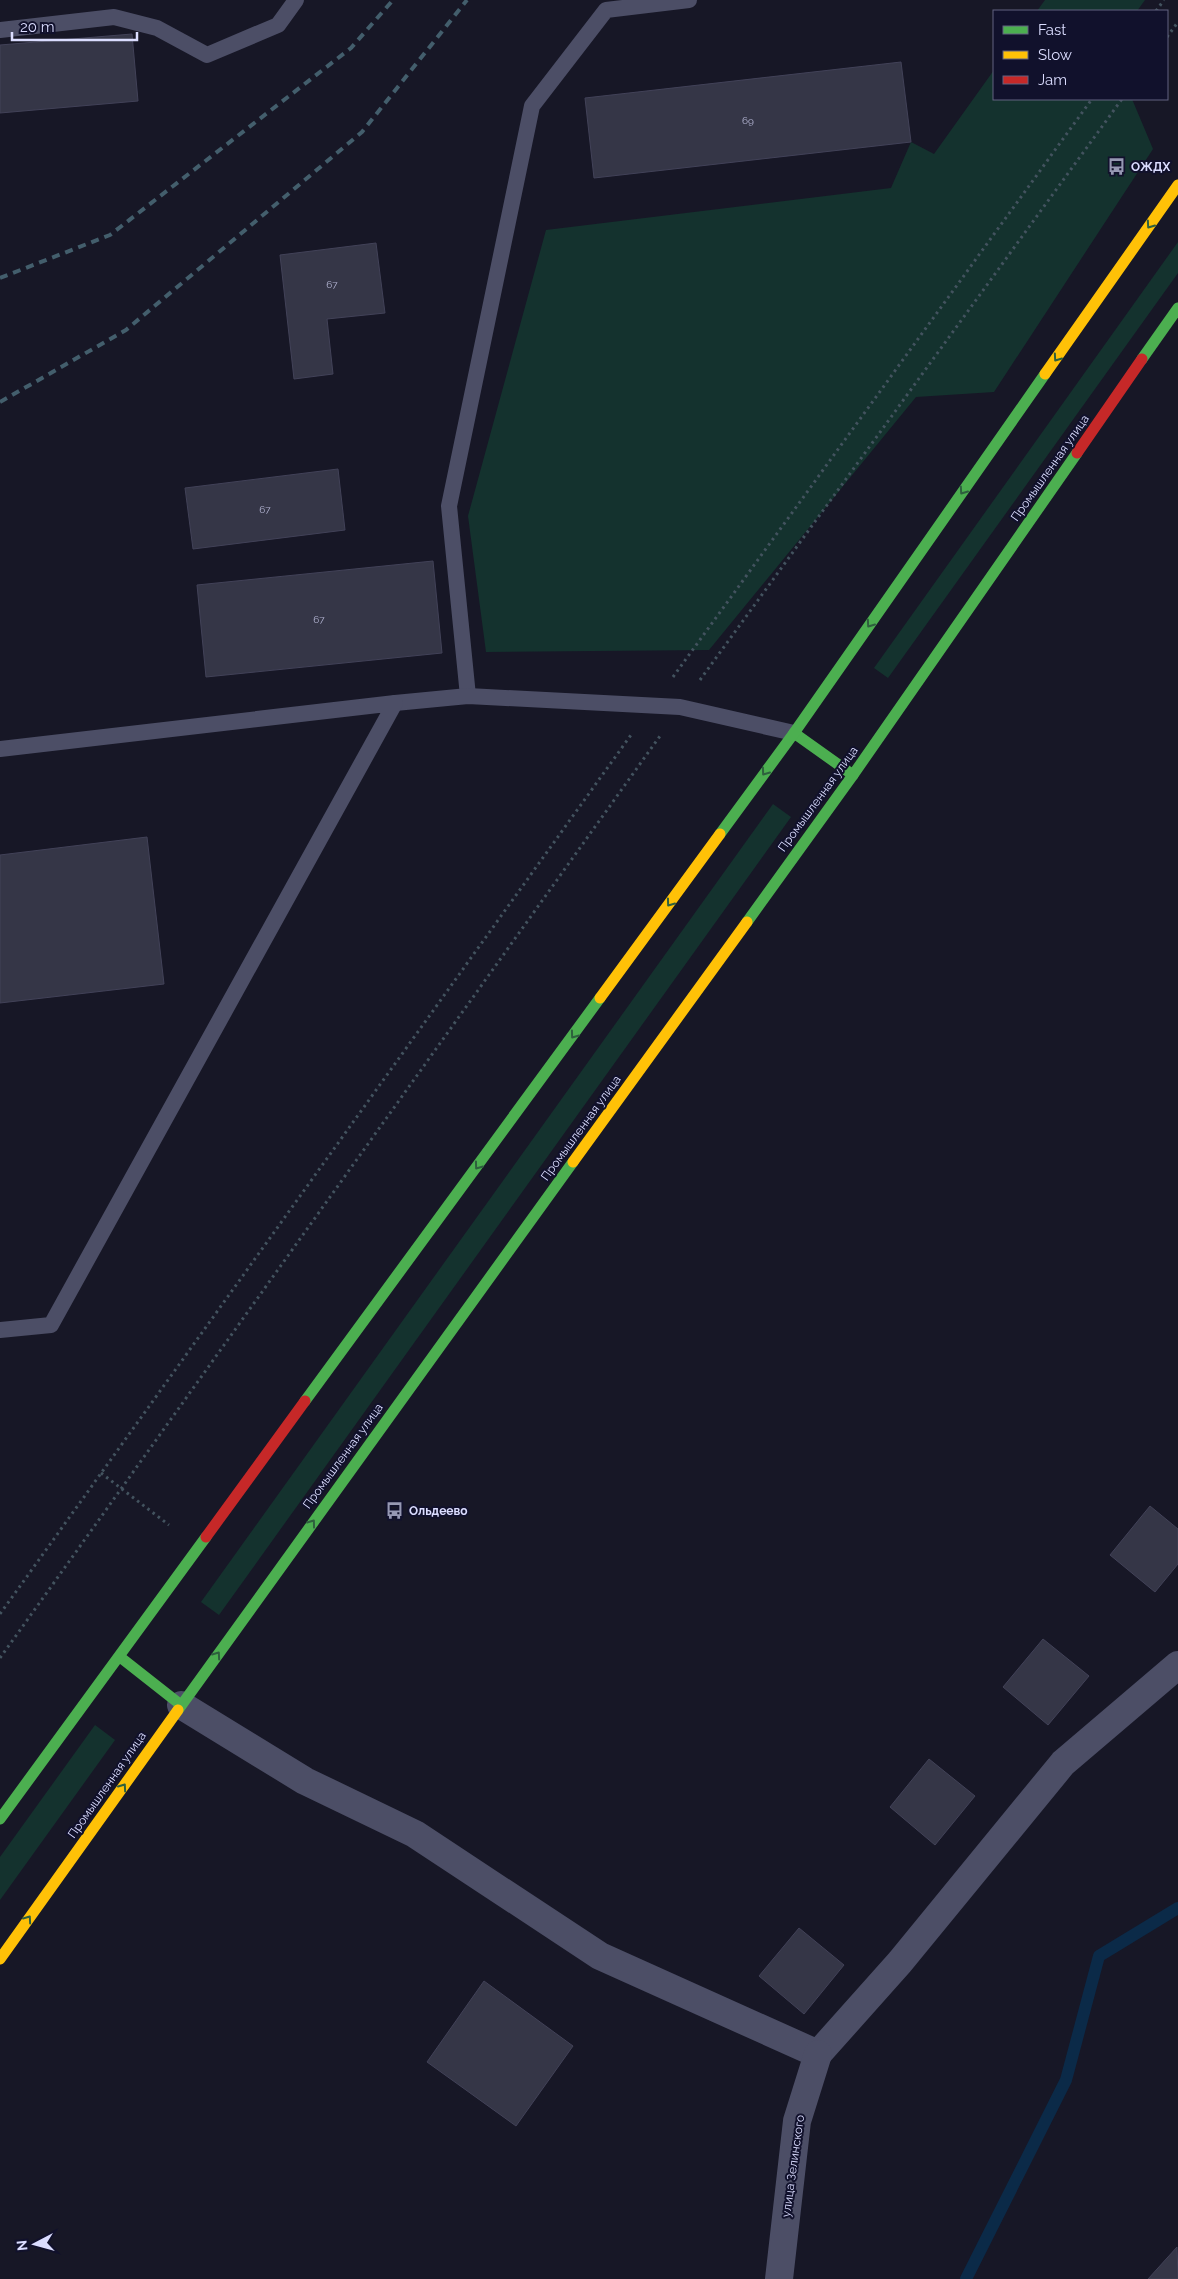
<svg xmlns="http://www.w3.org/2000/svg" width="1178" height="2279" viewBox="0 0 1178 2279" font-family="Raleway,sans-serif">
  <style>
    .green { fill: #14322e }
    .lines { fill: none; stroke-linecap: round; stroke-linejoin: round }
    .stream { stroke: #0b2a48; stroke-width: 12 }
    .building { fill: #353647; stroke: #424258 }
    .path { stroke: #43535f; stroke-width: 3; stroke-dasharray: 2.5 4; stroke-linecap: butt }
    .lane { stroke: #4c4e66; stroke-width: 16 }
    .street { stroke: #4c4e66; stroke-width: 28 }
    .fast { stroke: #4caf50; stroke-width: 11 }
    .slow { stroke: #ffc107; stroke-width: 11 }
    .jam { stroke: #c62828; stroke-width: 11 }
    .rail { stroke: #435e6c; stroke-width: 4; stroke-dasharray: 8 6; stroke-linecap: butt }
    .oneway { stroke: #2e603e }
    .labels { text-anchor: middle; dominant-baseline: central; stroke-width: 4; stroke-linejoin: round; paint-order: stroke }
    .number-label { font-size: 10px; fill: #b2b3d1 }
    .poi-label { font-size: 12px; font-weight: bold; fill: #dbddff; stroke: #11112c; text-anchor: start }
    .street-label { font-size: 12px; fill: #dbddff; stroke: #11112c }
  </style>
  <rect width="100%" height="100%" fill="#171726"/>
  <g class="green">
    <polygon points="1045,0 1145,0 1137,11 1037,11"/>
    <polygon points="994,70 994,99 1132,99 1153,149 994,392 916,397 709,650 486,652 468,516 546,230 891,188 911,142 934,154"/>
    <polygon points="1178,242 1178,273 888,678 874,668"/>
    <polygon points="773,804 791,817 219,1615 201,1602"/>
    <polygon points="95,1725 115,1740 0,1900 0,1857"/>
  </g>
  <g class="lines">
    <polyline class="stream" points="966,2279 1066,2080 1099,1956 1178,1908"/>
  </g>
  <g class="building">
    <polygon points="132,34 138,101 0,113 0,45"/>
    <polygon points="901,62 911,142 594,178 585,98"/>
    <polygon points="376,243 385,313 327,319 333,374 294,379 280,255"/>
    <polygon points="338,469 345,530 193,549 185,488"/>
    <polygon points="433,561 442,653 206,677 197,585"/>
    <polygon points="147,837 164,984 0,1003 0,855"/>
    <polygon points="1150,1506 1178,1529 1178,1564 1155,1592 1110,1555"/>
    <polygon points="1043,1639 1089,1676 1048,1725 1003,1687"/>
    <polygon points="929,1759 975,1796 935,1845 890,1807"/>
    <polygon points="799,1928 844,1965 804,2014 759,1976"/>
    <polygon points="484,1981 573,2046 516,2126 427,2062"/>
    <polygon points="1177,2247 1178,2279 1148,2279"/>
  </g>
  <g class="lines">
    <g class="path">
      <polyline points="1156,11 1164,0"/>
      <polyline points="1167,37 1178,22"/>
      <polyline points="673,677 1092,99"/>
      <polyline points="700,680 1122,99"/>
      <polyline points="101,1473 169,1525"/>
      <polyline points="0,1614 631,735"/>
      <polyline points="0,1658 660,736"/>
    </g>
    <g class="lane">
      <polyline points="0,30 114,17 157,28 207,55 278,25 296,0"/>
      <polyline points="468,696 449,506 532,106 606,10 689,0"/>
      <polyline points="395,703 468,696 680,707 794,733"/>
      <polyline points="0,749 395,703 51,1325 0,1330"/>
    </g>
    <g class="street">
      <polyline points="181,1705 305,1781 415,1834 600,1956 818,2054 900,1962 1063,1763 1178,1665"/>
      <polyline points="779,2279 797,2121 818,2054"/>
    </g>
    <g class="fast">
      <polyline points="1142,359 1178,308"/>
      <polyline points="794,733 853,775"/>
      <polyline points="720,834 794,733 1045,374"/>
      <polyline points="747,922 853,775 1077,453"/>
      <polyline points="305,1401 600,998"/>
      <polyline points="120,1657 181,1705"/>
      <polyline points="178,1710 573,1162"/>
      <polyline points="0,1819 206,1537"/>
    </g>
    <g class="slow">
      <polyline points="1045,374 1178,185"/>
      <polyline points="600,998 720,834"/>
      <polyline points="573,1162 747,922"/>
      <polyline points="0,1959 178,1710"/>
    </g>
    <g class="jam">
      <polyline points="1077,453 1142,359"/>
      <polyline points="206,1537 305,1401"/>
    </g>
    <g class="rail">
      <polyline points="0,278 110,235 351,48 393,0"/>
      <polyline points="0,402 126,330 362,132 467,0"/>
    </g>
  </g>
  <defs><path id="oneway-chevron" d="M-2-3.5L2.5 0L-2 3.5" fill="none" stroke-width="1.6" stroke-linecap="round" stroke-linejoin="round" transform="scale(1.25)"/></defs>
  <g class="oneway">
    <use href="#oneway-chevron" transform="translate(1150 225) rotate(125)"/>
    <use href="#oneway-chevron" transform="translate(1057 358) rotate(125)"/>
    <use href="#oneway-chevron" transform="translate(963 491) rotate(125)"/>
    <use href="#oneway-chevron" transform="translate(870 624) rotate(125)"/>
    <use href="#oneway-chevron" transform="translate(765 772) rotate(126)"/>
    <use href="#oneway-chevron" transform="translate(670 903) rotate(126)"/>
    <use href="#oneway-chevron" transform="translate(574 1035) rotate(126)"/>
    <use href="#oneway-chevron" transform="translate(478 1166) rotate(126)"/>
    <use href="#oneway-chevron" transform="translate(312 1523) rotate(-54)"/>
    <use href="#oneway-chevron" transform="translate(217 1655) rotate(-55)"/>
    <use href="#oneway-chevron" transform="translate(123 1787) rotate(-55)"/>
    <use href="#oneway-chevron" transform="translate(28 1919) rotate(-55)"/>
  </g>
  <defs>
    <symbol id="bus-bare" viewBox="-9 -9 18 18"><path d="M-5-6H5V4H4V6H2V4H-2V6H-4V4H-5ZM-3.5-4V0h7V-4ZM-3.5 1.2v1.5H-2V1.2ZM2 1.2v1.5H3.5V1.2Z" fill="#9698b3" stroke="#11112c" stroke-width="2.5" paint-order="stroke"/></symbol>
  </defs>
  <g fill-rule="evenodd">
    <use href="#bus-bare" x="1104" y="154" width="25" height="25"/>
    <use href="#bus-bare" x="382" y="1498" width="25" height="25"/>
  </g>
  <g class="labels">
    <g class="number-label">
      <text x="748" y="120">69</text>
      <text x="332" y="284">67</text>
      <text x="265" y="509">67</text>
      <text x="319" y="619">67</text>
    </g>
    <g class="poi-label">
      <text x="1131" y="167">ОЖДХ</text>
      <text x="409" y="1511">Ольдеево</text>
    </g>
    <g class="street-label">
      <text transform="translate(1050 468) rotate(-55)">Промышленная улица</text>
      <text transform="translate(818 799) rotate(-54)">Промышленная улица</text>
      <text transform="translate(581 1128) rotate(-54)">Промышленная улица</text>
      <text transform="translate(343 1456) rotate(-54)">Промышленная улица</text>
      <text transform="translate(107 1785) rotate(-55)">Промышленная улица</text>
      <text transform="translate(793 2166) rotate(-82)">улица Зелинского</text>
    </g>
  </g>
  <rect x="993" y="10" width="175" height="90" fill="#11112c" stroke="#626380"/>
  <rect x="1003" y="26" width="25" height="8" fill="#4caf50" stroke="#626380"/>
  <text x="1038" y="35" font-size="15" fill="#dbddff">Fast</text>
  <rect x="1003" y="51" width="25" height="8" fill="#ffc107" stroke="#626380"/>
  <text x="1038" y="60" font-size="15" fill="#dbddff">Slow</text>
  <rect x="1003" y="76" width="25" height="8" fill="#c62828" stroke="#626380"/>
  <text x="1038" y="85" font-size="15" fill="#dbddff">Jam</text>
  <g transform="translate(35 2244) rotate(264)" stroke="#11112c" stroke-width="4" paint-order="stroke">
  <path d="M0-4L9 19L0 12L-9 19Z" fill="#dbddff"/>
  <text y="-8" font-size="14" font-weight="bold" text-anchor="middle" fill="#dbddff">N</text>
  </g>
  <path d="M12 32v8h125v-8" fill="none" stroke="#dbddff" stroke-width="2.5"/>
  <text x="20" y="32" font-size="15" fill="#dbddff" stroke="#11112c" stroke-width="4" paint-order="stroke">20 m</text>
</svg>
